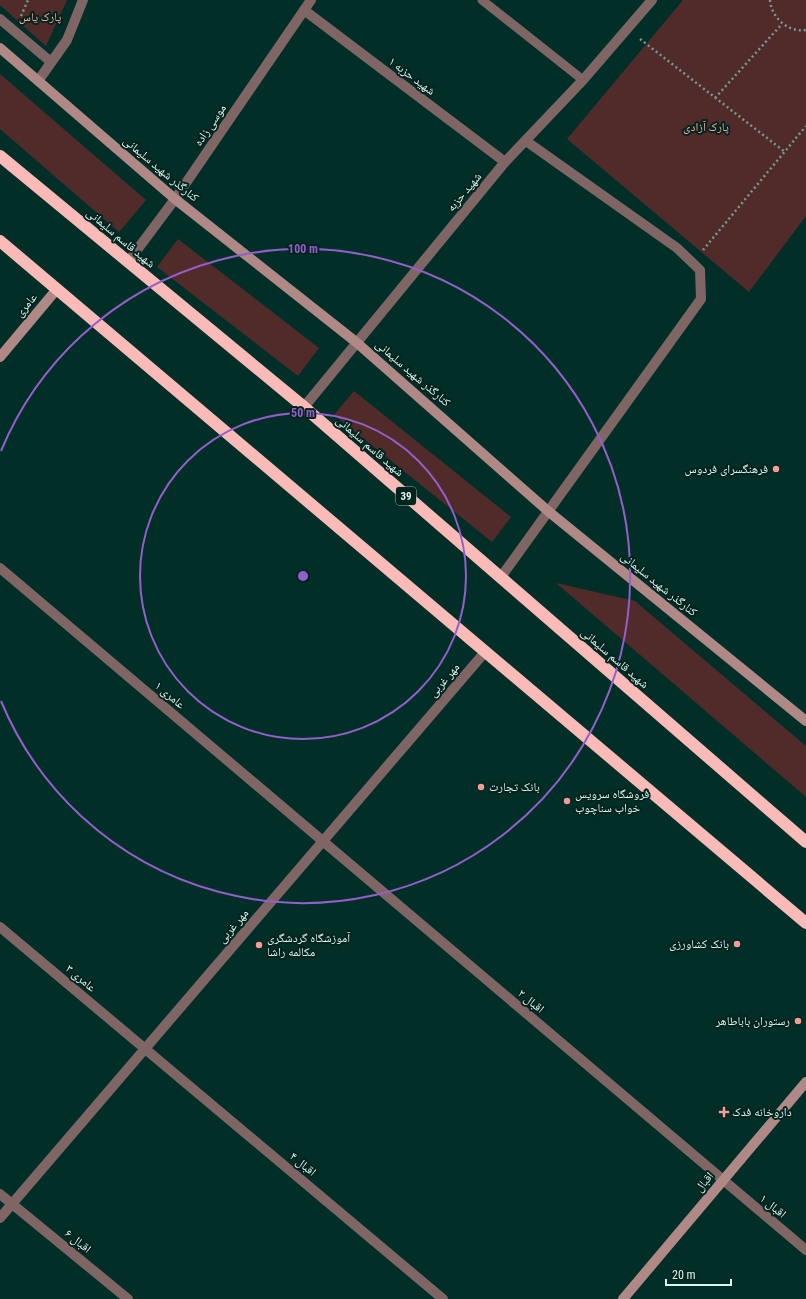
<svg xmlns="http://www.w3.org/2000/svg" width="806" height="1299" viewBox="0 0 806 1299" font-family="'Roboto Condensed','Noto Naskh Arabic',sans-serif">
  <style>
    .green { fill: #512b2a }
    .lines { fill: none; stroke-linecap: round; stroke-linejoin: round }
    .path { stroke: #799a94; stroke-width: 2.5; stroke-dasharray: 2 3; stroke-linecap: butt }
    .lane { stroke: #7f6664; stroke-width: 9 }
    .street { stroke: #7f6664; stroke-width: 10 }
    .secondary { stroke: #b08886; stroke-width: 10 }
    .highway { stroke: #fabbb8; stroke-width: 12 }
    .ring { fill: none; stroke: #945ecb; stroke-width: 2 }
    .poi-dot { fill: #f59b98; stroke: #03241e; stroke-width: 1.5 }
    .labels { text-anchor: middle; dominant-baseline: central; stroke-width: 4; stroke-linejoin: round; paint-order: stroke }
    .shield { fill: #03241e; stroke: #9cb6b0; stroke-width: 1 }
    .shield-label { font-size: 11px; font-weight: bold; fill: #def5ef }
    .park-label { font-size: 12px; fill: #fda7a4; stroke: #03241e }
    .street-label { font-size: 12px; fill: #def5ef; stroke: #03241e }
    .poi-label { font-size: 12px; fill: #def5ef; stroke: #03241e; text-anchor: start }
    .centre { fill: #945ecb; stroke: #03241e; stroke-width: 2 }
    .ring-label { font-size: 12px; text-anchor: middle; font-weight: bold; fill: #945ecb; stroke: #03241e; stroke-width: 4; stroke-linejoin: round; paint-order: stroke }
  </style>
  <rect width="100%" height="100%" fill="#012f28"/>
  <g class="green">
    <polygon points="0,0 67,0 46,46 0,5"/>
    <polygon points="683,0 806,0 806,216 749,292 567,139"/>
    <polygon points="0,74 146,200 119,232 0,129"/>
    <polygon points="178,239 319,348 298,376 157,267"/>
    <polygon points="354,391 511,517 492,542 334,415"/>
    <polygon points="556,583 635,601 806,746 806,797"/>
  </g>
  <g class="lines">
    <g class="path">
      <path d="M770,0c1,17 18,33 36,30"/>
      <polyline points="21,16 28,0"/>
      <polyline points="640,39 785,152"/>
      <polyline points="715,98 782,24"/>
      <polyline points="703,250 806,126"/>
    </g>
    <polyline class="lane" points="482,0 583,80"/>
    <g class="street">
      <polyline points="304,10 505,162"/>
      <polyline points="0,19 51,62"/>
      <polyline points="38,81 67,40 83,0"/>
      <polyline points="128,262 175,199 311,0"/>
      <polyline points="304,407 505,162 583,80 652,0"/>
      <polyline points="0,568 806,1250"/>
      <polyline points="501,577 701,299 700,270 677,248 526,141"/>
      <polyline points="0,927 443,1299"/>
      <polyline points="0,1194 128,1299"/>
      <polyline points="0,1218 485,652"/>
    </g>
    <g class="secondary">
      <polyline points="0,48 175,199 356,342 548,511 806,721"/>
      <polyline points="0,357 57,289"/>
      <polyline points="623,1299 806,1082"/>
    </g>
    <g class="highway">
      <polyline points="0,156 304,407 806,842"/>
      <polyline points="0,241 806,923"/>
    </g>
  </g>
  <g class="ring">
    <circle cx="303" cy="576" r="163"/>
    <path d="M1 451A327 327 0 1 1 1 701"/>
  </g>
  <g class="poi-dot">
    <circle cx="776" cy="469" r="4"/>
    <circle cx="481" cy="787" r="4"/>
    <circle cx="567" cy="801" r="4"/>
    <circle cx="737" cy="944" r="4"/>
    <circle cx="259" cy="945" r="4"/>
    <circle cx="798" cy="1021" r="4"/>
    <path d="M722 1106h4v4h4v4h-4v4h-4v-4h-4v-4h4z"/>
  </g>
  <g class="labels">
    <rect class="shield" x="396" y="487" width="20" height="18" rx="3"/>
    <g class="shield-label">
      <text x="406" y="496">39</text>
    </g>
    <g class="park-label">
      <text x="40" y="17">پارک یاس</text>
      <text x="706" y="127">پارک آزادی</text>
    </g>
    <g class="street-label">
      <text transform="translate(412 76) rotate(37)">شهید حزبه ۱</text>
      <text transform="translate(210 125) rotate(-56)">موسی زاده</text>
      <text transform="translate(161 169) rotate(40)">کنارگذر شهید سلیمانی</text>
      <text transform="translate(464 192) rotate(-50)">شهید حزبه</text>
      <text transform="translate(121 238) rotate(40)">شهید قاسم سلیمانی</text>
      <text transform="translate(26 305) rotate(-50)">عامری</text>
      <text transform="translate(413 373) rotate(41)">کنارگذر شهید سلیمانی</text>
      <text transform="translate(370 446) rotate(41)">شهید قاسم سلیمانی</text>
      <text transform="translate(659 584) rotate(39)">کنارگذر شهید سلیمانی</text>
      <text transform="translate(615 658) rotate(41)">شهید قاسم سلیمانی</text>
      <text transform="translate(444 680) rotate(-49)">مهر غربی</text>
      <text transform="translate(170 695) rotate(40)">عامری ۱</text>
      <text transform="translate(233 926) rotate(-49)">مهر غربی</text>
      <text transform="translate(81 978) rotate(40)">عامری ۳</text>
      <text transform="translate(531 1001) rotate(40)">اقبال ۲</text>
      <text transform="translate(303 1164) rotate(40)">اقبال ۴</text>
      <text transform="translate(704 1182) rotate(-50)">اقبال</text>
      <text transform="translate(773 1206) rotate(40)">اقبال ۱</text>
      <text transform="translate(78 1241) rotate(39)">اقبال ۶</text>
    </g>
    <g class="poi-label">
      <text x="768" y="469" text-anchor="end">فرهنگسرای فردوس</text>
      <text x="489" y="787">بانک تجارت</text>
      <text x="575" y="794">فروشگاه سرویس<tspan x="575" dy="14">خواب سناچوب</tspan></text>
      <text x="267" y="938">آموزشگاه گردشگری<tspan x="267" dy="14">مکالمه راشا</tspan></text>
      <text x="729" y="944" text-anchor="end">بانک کشاورزی</text>
      <text x="790" y="1021" text-anchor="end">رستوران باباطاهر</text>
      <text x="732" y="1112">داروخانه فدک</text>
    </g>
  </g>
  <circle cx="303" cy="576" r="6" class="centre"/>
  <g class="ring-label">
    <text x="303" y="253">100 m</text>
    <text x="303" y="417">50 m</text>
  </g>
  <path d="M666 1279v6h65v-6" fill="none" stroke="#def5ef" stroke-width="2"/>
  <text x="672" y="1279" font-size="12" fill="#def5ef" stroke="#03241e" stroke-width="3" paint-order="stroke">20 m</text>
</svg>
